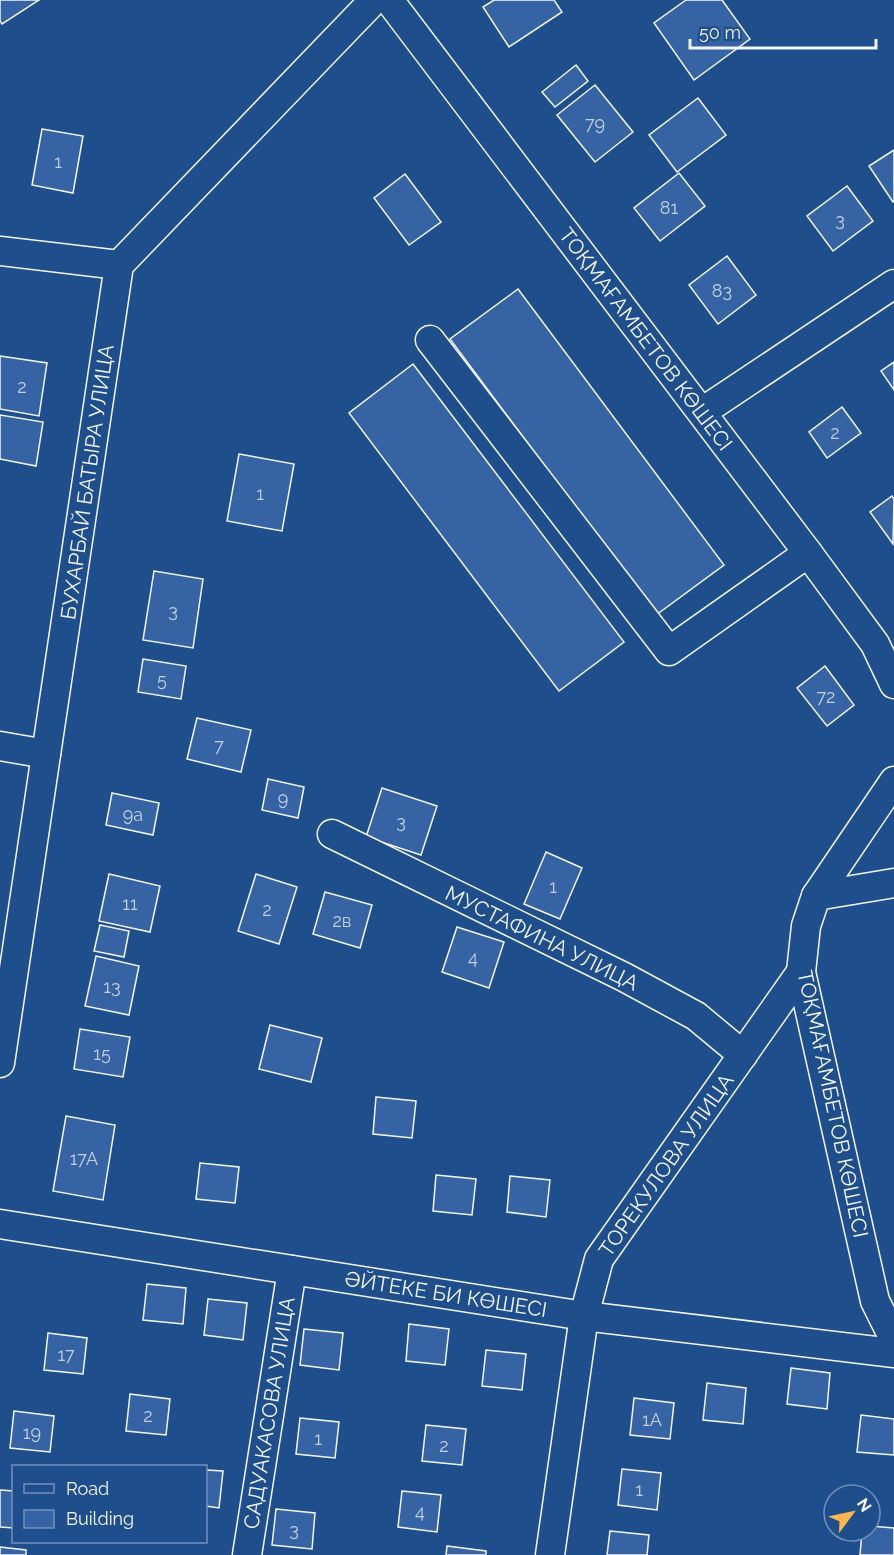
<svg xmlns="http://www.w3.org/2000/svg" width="894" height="1555" viewBox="0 0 894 1555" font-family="Raleway,sans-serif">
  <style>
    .building { fill: #3563a3; stroke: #f2f6ff; stroke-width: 1.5 }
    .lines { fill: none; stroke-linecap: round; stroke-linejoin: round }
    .minor-casing { stroke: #f2f6ff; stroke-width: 31 }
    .minor { stroke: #1f4e8c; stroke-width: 28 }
    .labels { text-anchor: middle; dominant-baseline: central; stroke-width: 4.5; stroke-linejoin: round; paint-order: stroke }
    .number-label { font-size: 18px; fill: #c3d1e8 }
    .street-label { font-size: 21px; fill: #f2f6ff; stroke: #1f4e8c }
  </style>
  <rect width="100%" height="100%" fill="#1f4e8c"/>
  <g class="building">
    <polygon points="0,0 39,0 2,24 0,21"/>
    <polygon points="494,0 554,0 562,12 509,47 483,7"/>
    <polygon points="686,0 722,0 750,39 694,80 654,23"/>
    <polygon points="576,65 588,81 555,107 542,92"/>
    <polygon points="595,85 633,132 595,162 557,115"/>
    <polygon points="698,98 726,135 677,172 649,135"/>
    <polygon points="42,129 83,136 73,193 32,185"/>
    <polygon points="894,150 894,201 893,202 869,166"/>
    <polygon points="679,173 705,206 660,241 634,208"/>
    <polygon points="405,174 441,222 409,245 374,198"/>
    <polygon points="847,186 873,221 833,251 807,216"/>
    <polygon points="727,256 756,295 718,324 689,285"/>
    <polygon points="518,289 724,565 656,615 450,339"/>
    <polygon points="0,356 47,363 39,416 0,409"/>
    <polygon points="894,362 894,390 881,371"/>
    <polygon points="413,364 624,642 559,691 349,413"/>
    <polygon points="842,407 861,433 827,458 809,432"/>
    <polygon points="0,415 43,422 36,466 0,459"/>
    <polygon points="239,454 294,464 282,531 227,521"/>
    <polygon points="892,496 894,499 893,544 870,512"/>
    <polygon points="154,571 203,579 193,648 143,640"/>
    <polygon points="143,659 186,666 181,699 138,692"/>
    <polygon points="825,666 854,705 827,726 797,688"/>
    <polygon points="197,718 251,730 241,772 187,759"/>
    <polygon points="268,779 304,787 298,818 262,810"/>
    <polygon points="382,788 437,806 421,855 366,837"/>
    <polygon points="112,793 159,803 153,835 106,825"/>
    <polygon points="546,852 582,868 560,919 524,904"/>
    <polygon points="109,874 160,886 150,932 99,921"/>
    <polygon points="256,874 297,887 279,944 238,931"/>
    <polygon points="325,892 372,905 360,948 313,934"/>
    <polygon points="100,925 129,931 124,957 94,951"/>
    <polygon points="457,927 504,942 489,988 442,972"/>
    <polygon points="96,956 139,966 129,1015 85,1006"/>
    <polygon points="270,1025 322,1038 311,1082 259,1069"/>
    <polygon points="80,1029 130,1037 123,1077 74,1069"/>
    <polygon points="376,1097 416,1101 412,1138 373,1134"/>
    <polygon points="66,1116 115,1125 103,1200 53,1191"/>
    <polygon points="200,1163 239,1167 235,1203 196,1199"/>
    <polygon points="436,1175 476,1179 472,1215 433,1211"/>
    <polygon points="510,1176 550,1180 546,1217 507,1212"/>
    <polygon points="147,1284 186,1288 183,1324 143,1320"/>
    <polygon points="208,1299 247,1303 243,1340 204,1335"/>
    <polygon points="409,1324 449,1329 445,1365 406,1361"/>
    <polygon points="304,1329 343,1333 339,1370 300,1365"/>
    <polygon points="48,1333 87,1338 83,1374 44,1370"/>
    <polygon points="486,1350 526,1354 522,1390 482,1386"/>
    <polygon points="791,1368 830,1373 827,1409 787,1404"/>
    <polygon points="707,1383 746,1388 743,1424 703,1420"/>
    <polygon points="130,1394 170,1399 166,1435 126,1431"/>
    <polygon points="634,1398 674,1403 670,1439 630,1435"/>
    <polygon points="14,1411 54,1416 50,1452 10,1448"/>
    <polygon points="861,1415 894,1419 894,1455 857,1452"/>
    <polygon points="300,1418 339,1422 335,1458 296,1454"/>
    <polygon points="426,1425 466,1429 462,1465 422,1461"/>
    <polygon points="622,1469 661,1473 657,1510 618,1505"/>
    <polygon points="206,1470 223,1471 219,1508 206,1506"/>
    <polygon points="0,1490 14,1491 14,1528 0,1527"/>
    <polygon points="402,1491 441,1495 437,1532 398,1527"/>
    <polygon points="276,1509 315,1513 312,1549 272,1545"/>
    <polygon points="870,1526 894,1528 894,1555 860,1555 862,1531 870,1531"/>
    <polygon points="610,1531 649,1535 647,1555 607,1555"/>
    <polygon points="447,1546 486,1551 486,1555 446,1555"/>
    <polygon points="0,1547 26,1550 26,1555 0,1555"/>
  </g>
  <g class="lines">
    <defs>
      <g id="minor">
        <polyline points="389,0 808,553 875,644 894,684"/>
        <polyline points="0,251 119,265"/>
        <polyline points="430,340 669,651 808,553"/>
        <polyline points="702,412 894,284"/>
        <polyline points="0,746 46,754"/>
        <polyline points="894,781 816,896 806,926 801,972 875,1301 894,1339"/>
        <polyline points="332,834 624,977 696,1016 743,1055"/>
        <polyline points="816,896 894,883"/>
        <polyline points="0,1063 119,265 374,0"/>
        <polyline points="0,1224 584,1316 894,1353"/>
        <polyline points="247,1555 292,1270"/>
        <polyline points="550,1555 584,1316 599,1259 801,972"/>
      </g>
    </defs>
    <use href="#minor" class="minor-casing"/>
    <use href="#minor" class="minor"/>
  </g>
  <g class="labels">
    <g class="number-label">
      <text x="595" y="123">79</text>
      <text x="58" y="161">1</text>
      <text x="669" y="207">81</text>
      <text x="840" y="219">3</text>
      <text x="722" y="290">83</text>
      <text x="22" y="386">2</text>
      <text x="835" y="432">2</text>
      <text x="260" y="493">1</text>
      <text x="173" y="610">3</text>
      <text x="162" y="679">5</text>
      <text x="826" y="696">72</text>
      <text x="219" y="745">7</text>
      <text x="283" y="798">9</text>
      <text x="133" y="814">9а</text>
      <text x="401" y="821">3</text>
      <text x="553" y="886">1</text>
      <text x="130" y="903">11</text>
      <text x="267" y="909">2</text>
      <text x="342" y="920">2в</text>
      <text x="473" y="957">4</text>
      <text x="112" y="986">13</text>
      <text x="102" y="1053">15</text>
      <text x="84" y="1158">17А</text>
      <text x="66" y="1354">17</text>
      <text x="148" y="1415">2</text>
      <text x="652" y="1419">1А</text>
      <text x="32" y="1432">19</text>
      <text x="318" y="1438">1</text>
      <text x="444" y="1445">2</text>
      <text x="639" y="1489">1</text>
      <text x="420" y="1511">4</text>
      <text x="294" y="1529">3</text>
    </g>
    <g class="street-label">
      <text transform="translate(646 339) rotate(53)">ТОҚМАҒАМБЕТОВ КӨШЕСІ</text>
      <text transform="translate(87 482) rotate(-82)">БУХАРБАЙ БАТЫРА УЛИЦА</text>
      <text transform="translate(542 938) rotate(26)">МУСТАФИНА УЛИЦА</text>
      <text transform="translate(833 1104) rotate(78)">ТОҚМАҒАМБЕТОВ КӨШЕСІ</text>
      <text transform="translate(666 1165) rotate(-55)">ТОРЕКУЛОВА УЛИЦА</text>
      <text transform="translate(446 1294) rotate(9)">ӘЙТЕКЕ БИ КӨШЕСІ</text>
      <text transform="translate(269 1413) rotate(-81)">САДУАКАСОВА УЛИЦА</text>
    </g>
  </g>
  <rect x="12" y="1465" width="195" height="78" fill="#1f4e8c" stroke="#7391ba" stroke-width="1.5"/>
  <rect x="24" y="1484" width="30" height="9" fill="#1f4e8c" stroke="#7391ba" stroke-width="1.5"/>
  <text x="66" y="1495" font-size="18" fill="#f2f6ff">Road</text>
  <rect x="24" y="1510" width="30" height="18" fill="#3563a3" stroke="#7391ba" stroke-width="1.5"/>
  <text x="66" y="1525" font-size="18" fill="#f2f6ff">Building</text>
  <g transform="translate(852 1513) rotate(57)"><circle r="28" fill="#1f4e8c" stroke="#7391ba" stroke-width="1.5"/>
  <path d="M0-4.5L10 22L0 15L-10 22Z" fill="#ffb74d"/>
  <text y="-9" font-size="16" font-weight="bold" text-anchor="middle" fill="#f2f6ff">N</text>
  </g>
  <path d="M690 39v9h186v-9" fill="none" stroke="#f2f6ff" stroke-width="3"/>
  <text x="699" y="39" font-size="18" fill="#f2f6ff" stroke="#1f4e8c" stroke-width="4.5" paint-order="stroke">50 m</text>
</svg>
